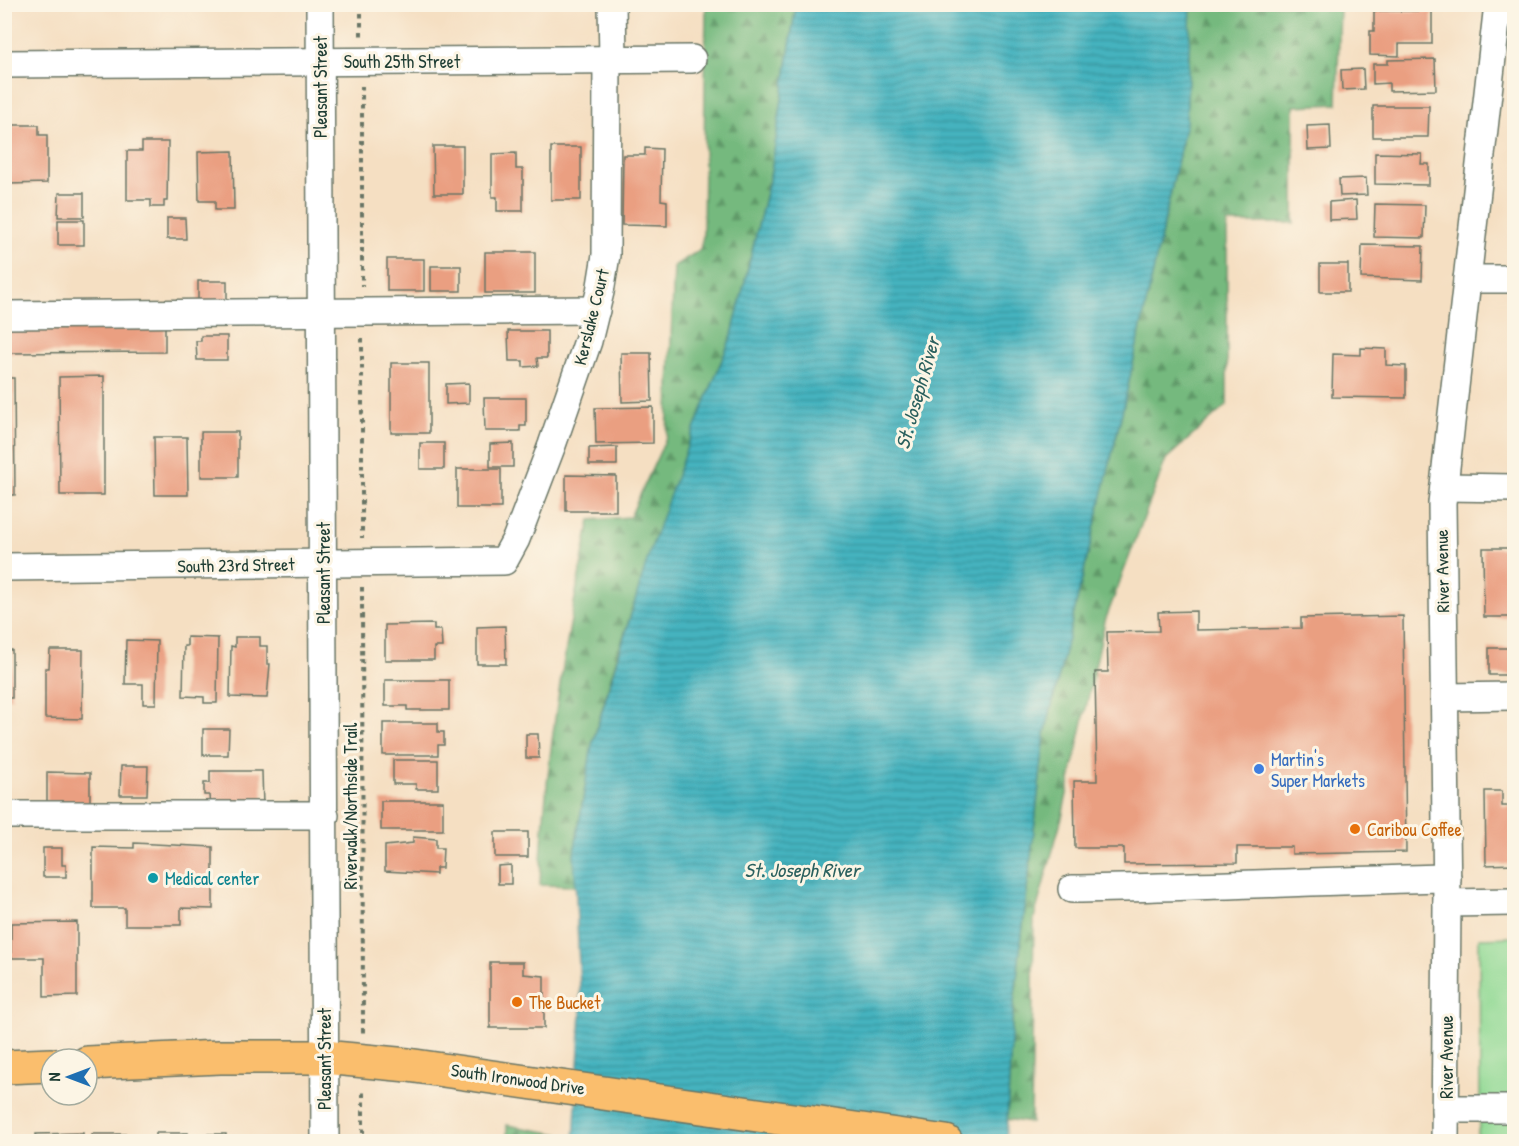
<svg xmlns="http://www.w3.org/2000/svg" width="1519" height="1146" viewBox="0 0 1519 1146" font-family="'Patrick Hand',sans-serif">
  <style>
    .green { fill: #91d994; stroke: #588b64; stroke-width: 1.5 }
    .forest { fill: url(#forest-firs); stroke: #4a7b59; stroke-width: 1.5 }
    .water { fill: url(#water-rules); stroke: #32787a; stroke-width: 1.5 }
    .building { fill: #ea9f81 }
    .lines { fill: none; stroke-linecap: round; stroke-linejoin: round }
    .minor-casing { stroke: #6a7666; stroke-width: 30 }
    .major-casing { stroke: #6a7666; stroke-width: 36 }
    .path { stroke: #6a7666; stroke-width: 4; stroke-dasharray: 4.5 4.5; stroke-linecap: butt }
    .minor { stroke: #fff; stroke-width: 27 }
    .major { stroke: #fabe6d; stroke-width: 33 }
    .shop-dot { fill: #3f7fe0; stroke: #fcf5e5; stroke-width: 2 }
    .food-dot { fill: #e8710a; stroke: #fcf5e5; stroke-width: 2 }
    .culture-dot { fill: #0f9aa8; stroke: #fcf5e5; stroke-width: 2 }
    .labels { text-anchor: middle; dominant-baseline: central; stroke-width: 6; stroke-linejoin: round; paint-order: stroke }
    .street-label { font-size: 18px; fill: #1f3d34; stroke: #fcf5e5 }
    .shop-label { font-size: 18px; fill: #366cbe; stroke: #fcf5e5; text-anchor: start }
    .food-label { font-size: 18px; fill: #c56008; stroke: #fcf5e5; text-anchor: start }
    .culture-label { font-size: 18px; fill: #0d838f; stroke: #fcf5e5; text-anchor: start }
    .water-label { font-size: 20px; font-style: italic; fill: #2a605e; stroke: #fcf5e5 }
  </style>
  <defs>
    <pattern id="forest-firs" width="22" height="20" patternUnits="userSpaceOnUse" patternTransform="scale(1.5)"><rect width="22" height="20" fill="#74b97e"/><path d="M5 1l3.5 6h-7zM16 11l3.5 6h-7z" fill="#5f9868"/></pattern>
    <pattern id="water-rules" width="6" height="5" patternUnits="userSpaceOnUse" patternTransform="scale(1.5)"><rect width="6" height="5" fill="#44b3bf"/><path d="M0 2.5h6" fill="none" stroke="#38939c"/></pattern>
  </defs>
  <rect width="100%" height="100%" fill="#fcf5e5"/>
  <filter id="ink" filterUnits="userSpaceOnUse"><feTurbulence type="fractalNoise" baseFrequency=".0167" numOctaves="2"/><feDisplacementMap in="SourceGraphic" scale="12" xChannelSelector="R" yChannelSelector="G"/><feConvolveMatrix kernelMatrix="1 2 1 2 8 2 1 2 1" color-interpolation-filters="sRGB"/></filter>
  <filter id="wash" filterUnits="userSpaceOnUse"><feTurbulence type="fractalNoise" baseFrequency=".008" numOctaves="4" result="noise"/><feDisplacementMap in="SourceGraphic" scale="24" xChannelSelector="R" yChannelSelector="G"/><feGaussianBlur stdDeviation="1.35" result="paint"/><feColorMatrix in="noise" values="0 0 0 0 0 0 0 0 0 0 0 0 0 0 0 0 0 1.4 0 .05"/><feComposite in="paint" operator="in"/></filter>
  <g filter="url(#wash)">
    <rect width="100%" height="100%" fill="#f5dfc2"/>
    <g class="green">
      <polygon points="1514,937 1514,1101 1480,1101 1479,938"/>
      <polygon points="1480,1121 1514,1121 1514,1141 1476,1142"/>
    </g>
    <g class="forest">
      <polygon points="1191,4 1340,5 1337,104 1294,106 1294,223 1227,223 1227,405 1166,459 1105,621 1062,817 1034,918 1031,1123 1007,1119 1012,1021 1045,734 1124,404 1186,123"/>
      <path d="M706,5h90l-25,167 -39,163 -45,112 -69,206 -26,92 -18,109 2,32 -36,-1c4,-123 26,-245 50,-365l40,-3 37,-81 7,-170 26,-16 3,-14z"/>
      <polygon points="507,1125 575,1137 574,1141 507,1141"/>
    </g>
    <polygon class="water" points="796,5 1191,5 1186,123 1124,404 1045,734 1012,1021 1006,1141 574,1142 581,1011 574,854 592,745 649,554 687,447 732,335 771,172"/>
    <g id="blocks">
      <g class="building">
        <polygon points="1374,11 1432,11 1432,44 1399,44 1399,56 1370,55 1370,31 1374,31"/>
        <polygon points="1435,59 1436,90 1389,91 1389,83 1373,84 1373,64 1388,64 1388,60"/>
        <polygon points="1363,69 1364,89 1342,90 1341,70"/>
        <polygon points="1373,106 1429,106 1428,137 1373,137"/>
        <polygon points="8,125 39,125 39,135 47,135 47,183 8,184"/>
        <polygon points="1330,125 1331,149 1308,150 1307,126"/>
        <polygon points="142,142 168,142 167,201 164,201 164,207 151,207 151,200 127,200 127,151 142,151"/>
        <polygon points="433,146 463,146 463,194 434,194"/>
        <rect x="551" y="147" width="30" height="53"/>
        <polygon points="645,148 662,149 661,200 667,201 667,226 622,225 623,155 645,155"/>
        <polygon points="233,151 234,210 215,210 215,201 199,201 198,152"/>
        <polygon points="516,153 516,169 523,169 523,211 497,211 497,197 492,197 492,154"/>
        <polygon points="1375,153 1422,154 1421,164 1429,164 1429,185 1375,184"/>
        <polygon points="1366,178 1367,195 1340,196 1339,179"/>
        <polygon points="59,193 84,193 84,217 58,217"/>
        <polygon points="1356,200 1357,219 1329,220 1329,202"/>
        <polygon points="1375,204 1425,205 1424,238 1374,237"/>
        <polygon points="167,218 185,218 186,239 167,239"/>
        <rect x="58" y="220" width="26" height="25"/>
        <polygon points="1362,245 1423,246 1422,280 1361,278"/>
        <rect x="485" y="252" width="50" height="41"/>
        <rect x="387" y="259" width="37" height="32"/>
        <rect x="1320" y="264" width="28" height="28"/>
        <rect x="431" y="266" width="30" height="25"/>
        <rect x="198" y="281" width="29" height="25"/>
        <polygon points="4,327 165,327 165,352 4,353"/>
        <polygon points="508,331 547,331 547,358 537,358 538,366 523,367 523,361 509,361"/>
        <polygon points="201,336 227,336 227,360 197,360 196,341 201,341"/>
        <polygon points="1361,348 1386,349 1386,365 1406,366 1406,398 1332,397 1333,354 1361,355"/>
        <polygon points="621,353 651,353 652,401 622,402"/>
        <rect x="391" y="363" width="38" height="70"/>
        <polygon points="104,376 104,495 60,495 59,377"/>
        <polygon points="4,378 14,378 15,495 4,495"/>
        <polygon points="469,383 469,403 446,404 446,384"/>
        <polygon points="484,398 526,398 526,426 520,426 520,431 485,431"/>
        <polygon points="653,407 653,443 596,444 595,408"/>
        <rect x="201" y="432" width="37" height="45"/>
        <polygon points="154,437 187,437 188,495 155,495"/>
        <rect x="420" y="443" width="24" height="26"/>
        <polygon points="513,443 513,467 490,467 490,444"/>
        <polygon points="617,447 617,465 589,465 589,448"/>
        <rect x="457" y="469" width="44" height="39"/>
        <polygon points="566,475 616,476 616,511 566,511"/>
        <polygon points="1483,548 1512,548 1513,617 1484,617"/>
        <polygon points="1196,611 1196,630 1301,628 1301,618 1403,616 1406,852 1292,854 1292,847 1237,847 1237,863 1124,864 1124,848 1075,848 1074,781 1097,781 1095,672 1108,672 1107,632 1159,631 1158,612"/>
        <polygon points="434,624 434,630 441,630 442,647 434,647 434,660 385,660 385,625"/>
        <polygon points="505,626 506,664 477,664 477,627"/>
        <polygon points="187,637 218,638 217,703 204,703 204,697 183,696 184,646 187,646"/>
        <polygon points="235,637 260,637 260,646 267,646 267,664 270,664 267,698 230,697 231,646 235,647"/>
        <polygon points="126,640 157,641 156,704 143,704 143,684 125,684"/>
        <rect x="1489" y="648" width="25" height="27"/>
        <polygon points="4,650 12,650 12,698 7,698 4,707"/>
        <polygon points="50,650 83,650 82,719 45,718 45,668 49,668"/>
        <polygon points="385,680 449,680 449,710 407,710 407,706 385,706"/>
        <polygon points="383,723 438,723 438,732 444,732 444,745 438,745 438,755 383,755"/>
        <polygon points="203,729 229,729 228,755 203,755"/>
        <polygon points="526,734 538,734 539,758 526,758"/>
        <polygon points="393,760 438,760 438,789 416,789 416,784 393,784"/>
        <polygon points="121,766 148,766 147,795 120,795"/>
        <polygon points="210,771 262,771 263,806 210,807 209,795 204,795 204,783 210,783"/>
        <polygon points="47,772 90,773 90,803 47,802"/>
        <polygon points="1485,791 1502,791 1502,806 1514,806 1514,864 1486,865"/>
        <rect x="381" y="801" width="62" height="29"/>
        <rect x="495" y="832" width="33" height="25"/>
        <polygon points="413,837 436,839 436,848 443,848 442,868 436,868 436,874 385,871 385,846 413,843"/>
        <polygon points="134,843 213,847 213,909 181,908 181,925 125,925 125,908 93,908 93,847 134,848"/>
        <polygon points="43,848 62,848 62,865 66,865 66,877 43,877"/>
        <polygon points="511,865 511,884 498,884 498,866"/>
        <polygon points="77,922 77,996 44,997 44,958 11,958 11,923"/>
        <polygon points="490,962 523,962 523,974 544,976 544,1028 490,1028"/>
        <polygon points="83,1133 83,1142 36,1142 36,1134"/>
        <rect x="156" y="1133" width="32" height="9"/>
        <polygon points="92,1134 133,1134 133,1142 93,1142"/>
        <rect x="208" y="1134" width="18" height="8"/>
        <rect x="241" y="1139" width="25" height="3"/>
      </g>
    </g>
  </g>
  <g filter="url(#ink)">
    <use href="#blocks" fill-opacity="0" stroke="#6a7666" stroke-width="1.5"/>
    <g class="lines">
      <defs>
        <g id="minor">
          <polyline points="320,4 325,1142"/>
          <polyline points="612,4 613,59"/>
          <polyline points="4,64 692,59"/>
          <polyline points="1467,279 1514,279"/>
          <polyline points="4,315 596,310"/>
          <polyline points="1444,487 1514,488"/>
          <polyline points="4,567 504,561 516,539 552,445 588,341 600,292 606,255 607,59"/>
          <polyline points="1445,697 1514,696"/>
          <polyline points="4,815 325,815"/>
          <path d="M1072,889c125,-2 249,-8 375,-11"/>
          <polyline points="1447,903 1514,902"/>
          <polyline points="1445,1109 1514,1109"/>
          <polyline points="1445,1142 1447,903 1442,503 1498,4"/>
        </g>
        <g id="major">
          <polyline points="87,1063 220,1057 323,1057 408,1065 946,1142"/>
          <polyline points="4,1067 51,1065"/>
        </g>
      </defs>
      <use href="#minor" class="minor-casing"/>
      <use href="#major" class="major-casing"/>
      <g class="path">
        <polyline points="361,4 361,37"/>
        <polyline points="362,86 362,286"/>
        <polyline points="362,338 362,538"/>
        <polyline points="362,587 363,1033"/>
        <polyline points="363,1142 363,1088"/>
      </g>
      <use href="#minor" class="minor"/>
      <use href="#major" class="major"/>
    </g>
  </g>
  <circle class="shop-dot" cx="1259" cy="769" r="6"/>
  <g class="food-dot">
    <circle cx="1355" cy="829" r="6"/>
    <circle cx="517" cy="1002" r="6"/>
  </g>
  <circle class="culture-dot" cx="153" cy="878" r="6"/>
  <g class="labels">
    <g class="street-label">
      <text x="402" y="61">South 25th Street</text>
      <text transform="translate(320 87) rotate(-90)">Pleasant Street</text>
      <text transform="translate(591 317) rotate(-76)">Kerslake Court</text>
      <text transform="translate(236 565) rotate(-1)">South 23rd Street</text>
      <text transform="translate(1442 571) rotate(-91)">River Avenue</text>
      <text transform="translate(323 573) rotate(-90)">Pleasant Street</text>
      <text transform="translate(350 806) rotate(-90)">Riverwalk/Northside Trail</text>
      <text transform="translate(1446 1057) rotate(-90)">River Avenue</text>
      <text transform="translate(324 1059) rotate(-90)">Pleasant Street</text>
      <text transform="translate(518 1079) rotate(8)">South Ironwood Drive</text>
    </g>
    <g class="shop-label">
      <text x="1271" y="759">Martin's<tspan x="1271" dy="21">Super Markets</tspan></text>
    </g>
    <g class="food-label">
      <text x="1367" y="829">Caribou Coffee</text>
      <text x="529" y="1002">The Bucket</text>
    </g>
    <g class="culture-label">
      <text x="165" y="878">Medical center</text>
    </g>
    <g class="water-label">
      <text transform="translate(917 393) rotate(-74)">St. Joseph River</text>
      <text x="802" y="869">St. Joseph River</text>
    </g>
  </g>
  <rect width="1519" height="1146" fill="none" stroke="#fcf5e5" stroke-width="24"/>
  <g transform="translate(69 1077) rotate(270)"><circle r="28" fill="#fcf5e5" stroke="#a4ab9e" stroke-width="1.5"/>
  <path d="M0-4.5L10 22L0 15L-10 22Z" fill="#1f6fb2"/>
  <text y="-9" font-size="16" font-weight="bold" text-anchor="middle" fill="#1f3d34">N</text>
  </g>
</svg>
